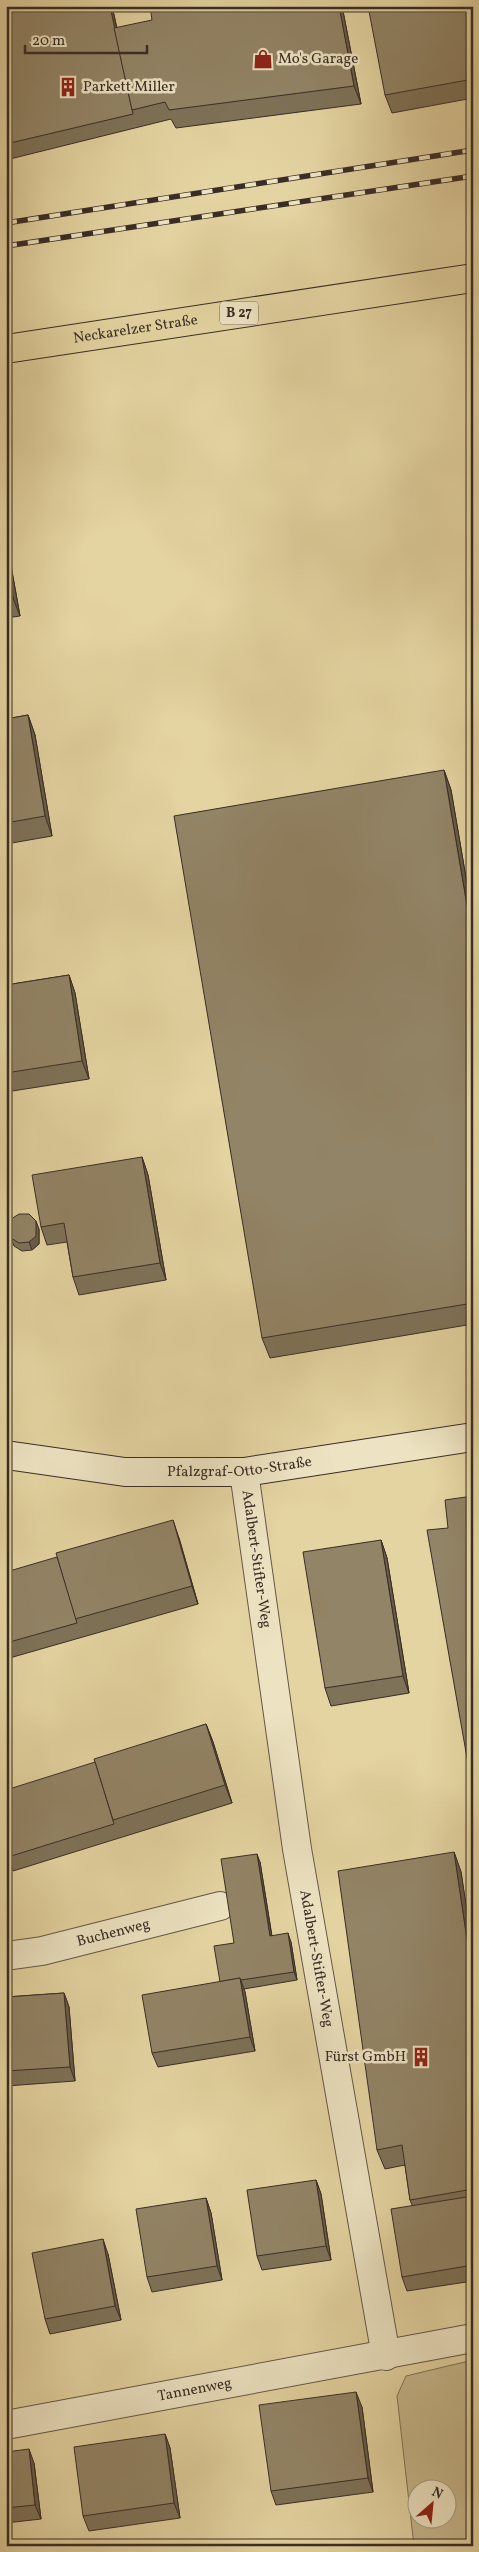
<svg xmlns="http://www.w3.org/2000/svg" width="479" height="2552" viewBox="0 0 479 2552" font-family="Vollkorn,serif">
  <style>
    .green { fill: #c7b88c; stroke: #80725a; fill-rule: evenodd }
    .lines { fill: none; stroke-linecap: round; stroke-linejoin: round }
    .street-casing { stroke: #645746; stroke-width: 30 }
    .secondary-casing { stroke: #392d27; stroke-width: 30 }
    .primary-casing { stroke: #392d27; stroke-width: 30 }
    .street { stroke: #ede3c2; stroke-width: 28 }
    .secondary { stroke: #ede3c2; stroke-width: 28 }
    .primary { stroke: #e4d4a1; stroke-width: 28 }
    .rail-casing { stroke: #392d27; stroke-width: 5.5 }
    .rail { stroke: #ede3c2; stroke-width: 4; stroke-dasharray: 11; stroke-linecap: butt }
    .wall { fill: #7e7258; stroke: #392d27 }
    .shaded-wall { fill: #665c47; stroke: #392d27 }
    .building { fill: #928466; stroke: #392d27 }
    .labels { text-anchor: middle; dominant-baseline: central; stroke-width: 5; stroke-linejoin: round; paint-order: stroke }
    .shield { fill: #ede3c2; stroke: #6f6456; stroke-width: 1 }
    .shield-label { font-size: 14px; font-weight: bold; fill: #392d27 }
    .poi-label { font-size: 15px; fill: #392d27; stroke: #ede3c2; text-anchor: start }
    .street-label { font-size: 15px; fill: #392d27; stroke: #ede3c2 }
  </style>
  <rect width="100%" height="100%" fill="#e4d4a1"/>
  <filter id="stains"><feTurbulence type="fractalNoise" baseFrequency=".004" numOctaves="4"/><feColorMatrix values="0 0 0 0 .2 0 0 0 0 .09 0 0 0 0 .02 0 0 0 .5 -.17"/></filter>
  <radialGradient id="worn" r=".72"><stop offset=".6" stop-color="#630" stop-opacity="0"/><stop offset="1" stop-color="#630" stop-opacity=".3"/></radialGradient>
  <path class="green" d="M473,2360v186h-59l-17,-150 9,-20zM416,2490h30v30h-30z"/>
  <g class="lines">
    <defs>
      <g id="street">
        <path id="s1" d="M244,1472l53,377 89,507"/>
        <path id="s2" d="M6,1956l36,-5 178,-45"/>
        <path id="s3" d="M6,2425l467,-87"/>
      </g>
      <g id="secondary">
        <path id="s4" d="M6,1455l119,17h119l229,-35"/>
      </g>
      <g id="primary">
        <path id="s5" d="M6,349l467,-71"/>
      </g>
    </defs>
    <use href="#street" class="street-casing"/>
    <use href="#secondary" class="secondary-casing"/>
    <use href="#primary" class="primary-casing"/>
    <use href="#street" class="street"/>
    <use href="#secondary" class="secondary"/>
    <use href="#primary" class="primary"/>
    <defs>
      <g id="rail">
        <polyline points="6,223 473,150"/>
        <polyline points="6,246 473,176"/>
      </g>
    </defs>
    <use href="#rail" class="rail-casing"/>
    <use href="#rail" class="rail"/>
  </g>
  <g class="wall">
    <polygon points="6,6 112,6 117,28 342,6 361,104 176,128 171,119 6,160"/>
    <polygon points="473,6 473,98 392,113 385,95"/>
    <polygon points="6,538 20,616 6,618"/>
    <polygon points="28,715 35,735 52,836 6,844 6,719"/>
    <polygon points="444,770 451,790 473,919 473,1324 270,1358 262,1338"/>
    <polygon points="69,975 75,993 89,1079 6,1092 6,985"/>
    <polygon points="142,1157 148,1175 166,1280 79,1295 73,1277 67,1242 47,1245 41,1227"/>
    <polygon points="39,1229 39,1244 32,1250 22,1251 14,1246 11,1238"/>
    <polygon points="179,1538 198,1604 6,1659 6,1572"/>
    <polygon points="381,1540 387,1558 409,1693 331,1706 325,1688"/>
    <polygon points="206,1724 213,1742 232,1803 13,1871 6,1852 95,1762"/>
    <polygon points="454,1852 461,1872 471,1942 473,1942 473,2281 407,2291 402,2277 412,2205 410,2200 405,2165 385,2169 377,2150"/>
    <polygon points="260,1862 272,1936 291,1942 297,1980 244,1989 245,1992 255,2051 158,2067 152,2053 220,1982 234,1943"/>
    <polygon points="64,1993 69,2007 75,2081 6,2086 6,1997"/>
    <polygon points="316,2180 321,2194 331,2260 262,2270 257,2256"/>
    <polygon points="206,2198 211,2213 222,2280 152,2292 147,2277"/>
    <polygon points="108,2254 121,2320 50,2334 45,2319"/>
    <polygon points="6,2313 9,2342 6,2342"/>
    <polygon points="362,2407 373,2492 276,2505 271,2491"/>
    <polygon points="165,2434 170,2448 180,2518 89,2531 83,2516"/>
    <polygon points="6,2452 34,2463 41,2519 6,2523"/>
  </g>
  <g class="shaded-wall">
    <polygon points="110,6 112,6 134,109 132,110"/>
    <polygon points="339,6 342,6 361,104 354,86"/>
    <polygon points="6,538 20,616 13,598 6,558"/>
    <polygon points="28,715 35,735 52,836 45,816"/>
    <polygon points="444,770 451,790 473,919 473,941"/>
    <polygon points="69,975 75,993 89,1079 82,1061"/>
    <polygon points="142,1157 148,1175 166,1280 160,1263"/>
    <polygon points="36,1221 39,1229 39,1244 32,1250 29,1242"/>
    <polygon points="173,1520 179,1538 198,1604 192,1586"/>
    <polygon points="381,1540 387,1558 409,1693 403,1676"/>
    <polygon points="206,1724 213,1742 232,1803 225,1785"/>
    <polygon points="454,1852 461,1872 473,1950 467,1940"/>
    <polygon points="257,1854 260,1862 273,1944 270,1936"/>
    <polygon points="288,1933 291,1942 297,1980 294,1972"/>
    <polygon points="240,1978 245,1992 255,2051 250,2037"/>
    <polygon points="64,1993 69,2007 75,2081 70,2067"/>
    <polygon points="316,2180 321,2194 331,2260 326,2246"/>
    <polygon points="206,2198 211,2213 222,2280 217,2266"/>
    <polygon points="103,2239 108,2254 121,2320 115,2306"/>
    <polygon points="6,2313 9,2342 6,2334"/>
    <polygon points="356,2392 362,2407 373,2492 368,2478"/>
    <polygon points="165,2434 170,2448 180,2518 174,2503"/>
    <polygon points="29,2449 34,2463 41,2519 35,2505"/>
  </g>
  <g class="building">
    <polygon points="6,6 110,6 133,114 6,144"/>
    <polygon points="150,6 339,6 354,86 169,110 165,102 132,110 114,28 152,20"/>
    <polygon points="368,6 473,6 473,79 385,95"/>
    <polygon points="6,558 13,598 6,599"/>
    <polygon points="28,715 45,816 6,823 6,719"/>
    <polygon points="444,770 473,941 473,1303 262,1338 174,816"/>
    <polygon points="69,975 82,1061 6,1073 6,985"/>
    <polygon points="142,1157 160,1263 73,1277 64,1223 41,1227 32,1175"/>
    <polygon points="19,1214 29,1214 36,1221 36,1236 29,1242 19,1243 11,1238 8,1224 11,1219"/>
    <polygon points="473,1496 473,1792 427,1530 448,1528 445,1500"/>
    <polygon points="173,1520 192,1586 75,1619 56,1553"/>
    <polygon points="381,1540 403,1676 325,1688 303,1552"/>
    <polygon points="57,1557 77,1623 6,1643 6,1572"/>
    <polygon points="206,1724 225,1785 113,1820 94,1759"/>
    <polygon points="95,1762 114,1824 8,1857 6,1852 6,1790"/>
    <polygon points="454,1852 467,1940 473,1942 473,2189 410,2200 402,2145 377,2150 338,1871"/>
    <polygon points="257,1854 270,1936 288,1933 294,1972 241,1980 240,1978 220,1982 214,1946 234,1943 221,1859"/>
    <polygon points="240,1978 250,2037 152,2053 142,1995"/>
    <polygon points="64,1993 70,2067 6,2071 6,1997"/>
    <polygon points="316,2180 326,2246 257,2256 247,2190"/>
    <polygon points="473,2196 473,2265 402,2277 391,2209"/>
    <polygon points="206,2198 217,2266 147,2277 136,2209"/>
    <polygon points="103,2239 115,2306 45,2319 32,2253"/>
    <polygon points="356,2392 368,2478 271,2491 259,2405"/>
    <polygon points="165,2434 174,2503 83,2516 74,2447"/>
    <polygon points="29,2449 35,2505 6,2508 6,2452"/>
  </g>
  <defs>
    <symbol id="shop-bare" viewBox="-9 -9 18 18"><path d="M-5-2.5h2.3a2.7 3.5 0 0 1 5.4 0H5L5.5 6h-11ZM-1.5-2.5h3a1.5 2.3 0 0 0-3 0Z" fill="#8f2418" stroke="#ede3c2" stroke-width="2.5" paint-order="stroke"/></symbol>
    <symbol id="building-bare" viewBox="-9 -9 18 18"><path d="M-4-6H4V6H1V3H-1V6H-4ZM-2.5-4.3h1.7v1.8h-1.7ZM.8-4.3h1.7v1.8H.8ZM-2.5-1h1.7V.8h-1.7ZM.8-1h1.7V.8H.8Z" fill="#8f2418" stroke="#ede3c2" stroke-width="2.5" paint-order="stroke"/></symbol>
  </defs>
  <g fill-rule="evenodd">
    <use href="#shop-bare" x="249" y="45" width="28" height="28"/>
    <use href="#building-bare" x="54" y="73" width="28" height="28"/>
    <use href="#building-bare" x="407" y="2043" width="28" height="28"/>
  </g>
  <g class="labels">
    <rect class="shield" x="220" y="301.5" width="38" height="23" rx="4"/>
    <g class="shield-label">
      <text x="239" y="313">B 27</text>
    </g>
    <g class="poi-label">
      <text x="278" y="59">Mo's Garage</text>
      <text x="83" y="87">Parkett Miller</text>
      <text x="406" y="2057" text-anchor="end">Fürst GmbH</text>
    </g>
    <g class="street-label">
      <text stroke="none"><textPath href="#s5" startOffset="131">Neckarelzer Straße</textPath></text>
      <text stroke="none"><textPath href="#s4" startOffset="235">Pfalzgraf-Otto-Straße</textPath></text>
      <text stroke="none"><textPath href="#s1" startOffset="88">Adalbert-Stifter-Weg</textPath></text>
      <text stroke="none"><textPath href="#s2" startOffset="110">Buchenweg</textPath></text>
      <text stroke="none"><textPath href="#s1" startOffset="492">Adalbert-Stifter-Weg</textPath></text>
      <text stroke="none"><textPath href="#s3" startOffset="192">Tannenweg</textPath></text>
    </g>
  </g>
  <rect width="479" height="2552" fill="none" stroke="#e4d4a1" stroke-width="25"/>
  <rect x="8" y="8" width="464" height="2537" fill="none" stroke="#392d27" stroke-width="2.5"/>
  <rect x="12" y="12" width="454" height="2527" fill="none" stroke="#392d27"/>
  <g transform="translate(432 2504) rotate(27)"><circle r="24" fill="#ede3c2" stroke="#a59a84"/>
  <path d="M0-4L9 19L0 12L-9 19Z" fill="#8f2418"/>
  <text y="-8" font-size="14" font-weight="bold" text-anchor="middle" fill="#392d27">N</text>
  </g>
  <path d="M25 45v8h122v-8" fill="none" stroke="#392d27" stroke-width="2.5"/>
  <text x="32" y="45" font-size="15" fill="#392d27" stroke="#ede3c2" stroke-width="4" paint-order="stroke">20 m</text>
  <rect width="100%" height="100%" filter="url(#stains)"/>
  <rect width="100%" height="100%" fill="url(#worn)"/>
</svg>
